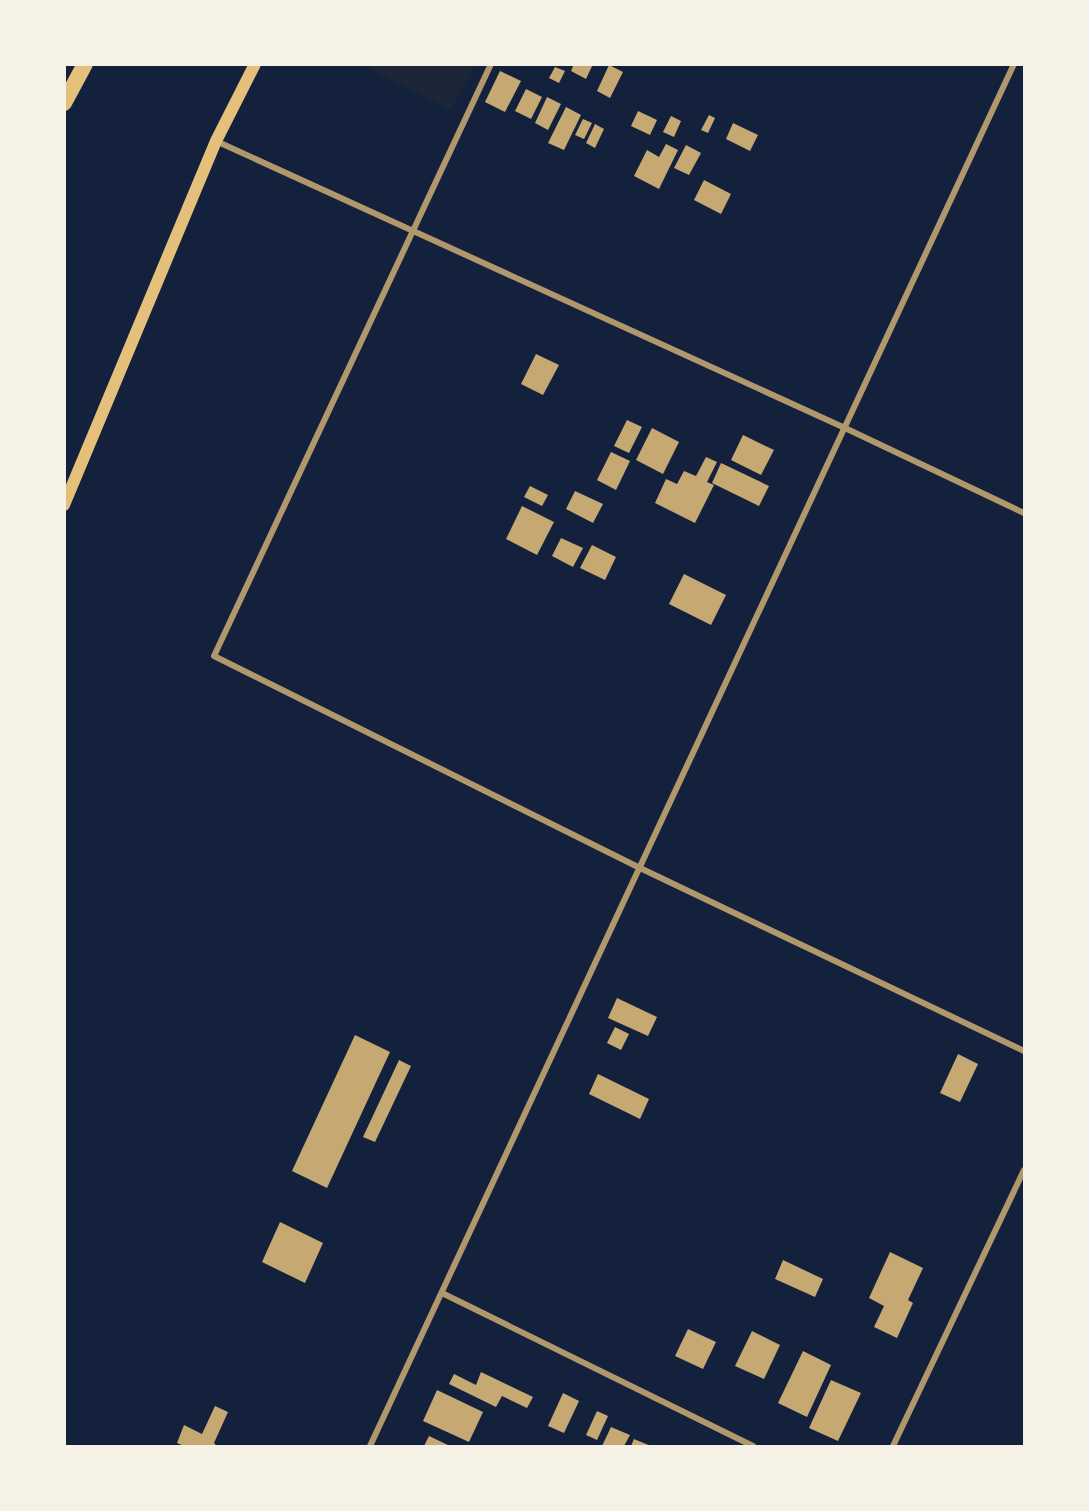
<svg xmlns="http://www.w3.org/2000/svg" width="1089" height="1511" viewBox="0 0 1089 1511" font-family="Overpass,sans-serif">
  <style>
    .green { fill: #1d2539 }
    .building { fill: #c6a872 }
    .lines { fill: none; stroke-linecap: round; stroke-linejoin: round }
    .minor { stroke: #b1986c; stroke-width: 6 }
    .secondary { stroke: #e5c07b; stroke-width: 12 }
    .trunk { stroke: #e5c07b; stroke-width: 16 }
  </style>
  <rect width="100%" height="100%" fill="#14213d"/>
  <polygon class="green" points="362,65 475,64 475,65 451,110"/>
  <g class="building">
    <polygon points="574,64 593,64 586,79 571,71"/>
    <polygon points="609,65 623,72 610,98 597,91"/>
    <polygon points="555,67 565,71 559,83 549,78"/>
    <polygon points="500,71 521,81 505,112 485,102"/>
    <polygon points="526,89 542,97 531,119 515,111"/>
    <polygon points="547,97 561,104 548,130 535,123"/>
    <polygon points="566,107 581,115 564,150 548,143"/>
    <polygon points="638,111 657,120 650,135 631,126"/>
    <polygon points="709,115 715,118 708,133 701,130"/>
    <polygon points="671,116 681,121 674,137 663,132"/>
    <polygon points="583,119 592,123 584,139 575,135"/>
    <polygon points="733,123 758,135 750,151 726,139"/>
    <polygon points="595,124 604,129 595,148 586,143"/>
    <polygon points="666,144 678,150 659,189 634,176 647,150 659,157"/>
    <polygon points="686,145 701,153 689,175 674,168"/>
    <polygon points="704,180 731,194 721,214 694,200"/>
    <polygon points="536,354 559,365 543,395 521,384"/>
    <polygon points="627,420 642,427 629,453 614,446"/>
    <polygon points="652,428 679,442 663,474 636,460"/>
    <polygon points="743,435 774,450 761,475 731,460"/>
    <polygon points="611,452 630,461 616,490 597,480"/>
    <polygon points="706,457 717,462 707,482 714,485 695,523 655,503 666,479 677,484 684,471 696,476"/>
    <polygon points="721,463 769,486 759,506 712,483"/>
    <polygon points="530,486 548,495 542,506 524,497"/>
    <polygon points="575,491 603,504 593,523 566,509"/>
    <polygon points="522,506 554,522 537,555 506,539"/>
    <polygon points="561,538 583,548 573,567 552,556"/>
    <polygon points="592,545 616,557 605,580 580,568"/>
    <polygon points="684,574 726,595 711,625 669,604"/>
    <polygon points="617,998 657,1017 648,1036 608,1018"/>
    <polygon points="615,1027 629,1034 621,1050 607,1043"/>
    <polygon points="355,1035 390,1052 327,1188 292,1171"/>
    <polygon points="958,1054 978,1064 960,1102 940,1093"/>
    <polygon points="399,1060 411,1066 375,1142 363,1137"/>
    <polygon points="598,1074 649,1099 640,1119 589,1094"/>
    <polygon points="280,1222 323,1243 305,1283 262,1262"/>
    <polygon points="890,1252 923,1268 908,1300 913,1303 897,1338 874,1327 884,1306 869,1298"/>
    <polygon points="783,1260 823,1279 815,1297 775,1279"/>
    <polygon points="688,1329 716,1342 703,1369 675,1356"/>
    <polygon points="752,1331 780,1345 764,1379 735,1366"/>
    <polygon points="803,1351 831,1365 807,1417 778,1403"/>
    <polygon points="481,1372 533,1397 527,1408 502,1396 496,1407 449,1384 454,1374 476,1385"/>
    <polygon points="831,1380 861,1393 838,1441 809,1428"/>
    <polygon points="437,1390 483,1412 469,1442 423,1421"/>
    <polygon points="563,1393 579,1401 564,1433 548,1426"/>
    <polygon points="215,1406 228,1412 214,1443 217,1446 184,1446 177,1443 184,1425 202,1434"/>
    <polygon points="597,1411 608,1416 597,1440 586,1435"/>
    <polygon points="611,1427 630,1435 624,1446 602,1446"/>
    <polygon points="429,1436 450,1446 424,1446"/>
    <polygon points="634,1439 651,1446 631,1446"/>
  </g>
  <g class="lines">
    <g class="minor">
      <polyline points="491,64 214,656 640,868 1024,1051"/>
      <polyline points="216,141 845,428 1024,513"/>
      <polyline points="442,1293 753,1446"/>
      <polyline points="370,1446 1014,64"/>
      <polyline points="893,1446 1024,1170"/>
    </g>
    <polyline class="secondary" points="64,505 216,141 255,64"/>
    <polyline class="trunk" points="64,103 85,64"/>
  </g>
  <rect width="1089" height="1511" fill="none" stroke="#f6f1e7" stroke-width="132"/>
</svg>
